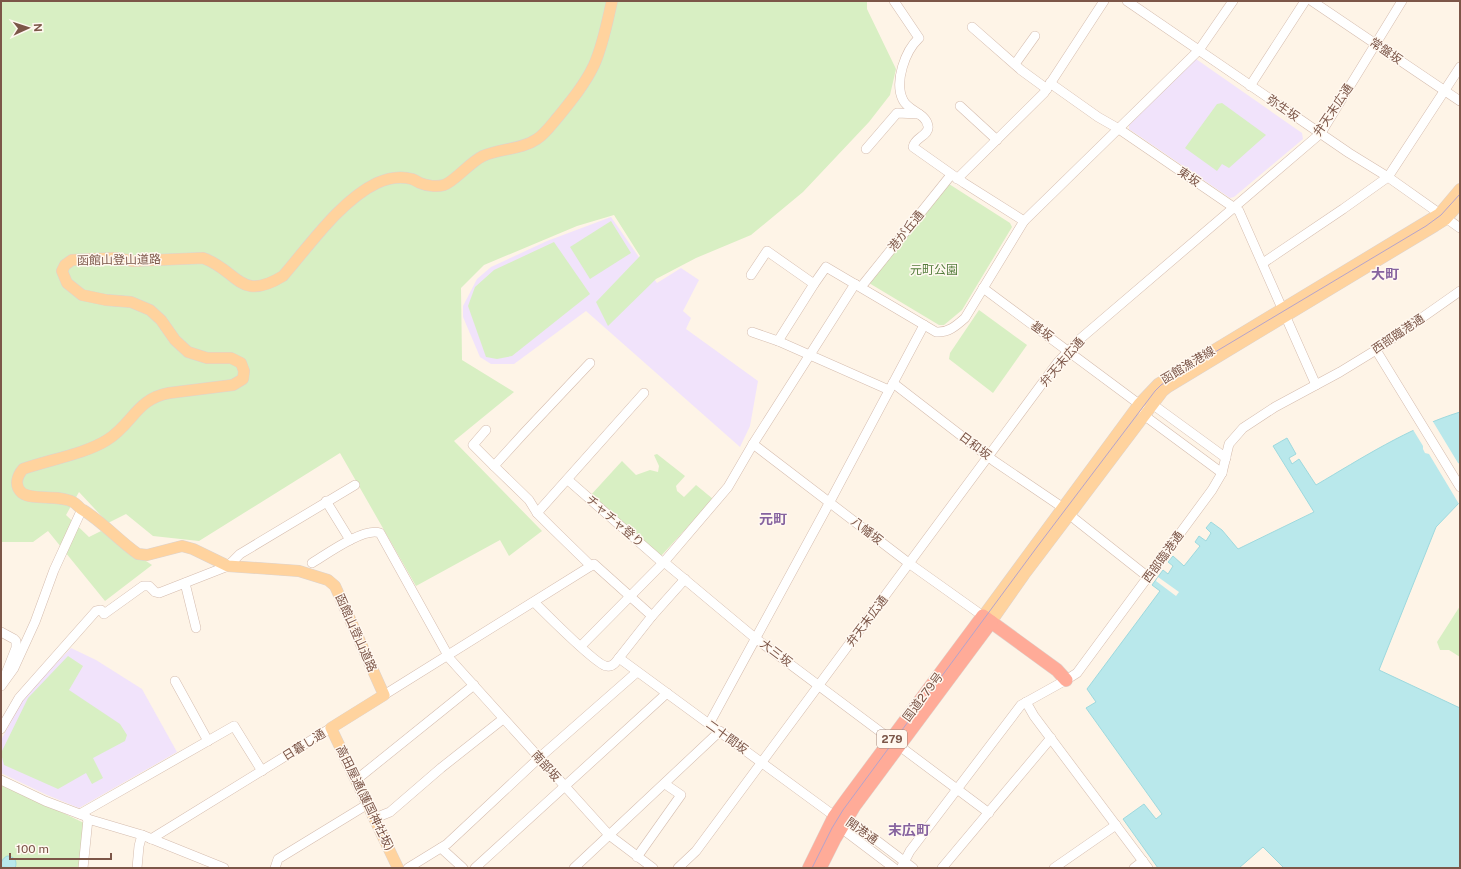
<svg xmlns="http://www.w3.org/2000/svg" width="1461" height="869" viewBox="0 0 1461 869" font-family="'Public Sans','Noto Sans JP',sans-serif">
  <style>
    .education { fill: #f1e3fb }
    .green { fill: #d8efc3 }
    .water { fill: #b9e8eb; stroke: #9ed9de }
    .pier { fill: #fef4e7 }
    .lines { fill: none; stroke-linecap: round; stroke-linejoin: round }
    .minor-casing { stroke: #d5bcae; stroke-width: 10 }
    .major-casing { stroke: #ddd3cf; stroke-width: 12 }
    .highway-casing { stroke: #ddd3cf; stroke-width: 14 }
    .minor { stroke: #fff; stroke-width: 9 }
    .major { stroke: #ffd39e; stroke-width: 11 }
    .highway { stroke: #ffab98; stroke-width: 13 }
    .tram { stroke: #b5a3cb; stroke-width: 1 }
    .labels { text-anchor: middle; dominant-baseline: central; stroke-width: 3; stroke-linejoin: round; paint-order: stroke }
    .shield { fill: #fff8f0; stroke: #a3877a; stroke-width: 1 }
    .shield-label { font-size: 11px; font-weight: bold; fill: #7c5648 }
    .street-label { font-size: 12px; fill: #7c5648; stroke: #fff8f0 }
    .park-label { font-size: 12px; fill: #547d3c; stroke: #fff8f0 }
    .quarter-label { font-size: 14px; font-weight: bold; fill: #86639f; stroke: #fff8f0 }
  </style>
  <rect width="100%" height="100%" fill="#fef4e7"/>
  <g class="education">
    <polygon points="1196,59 1302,133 1303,139 1234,197 1230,198 1129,129 1129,125"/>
    <polygon points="611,217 657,283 681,268 699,280 683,311 691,318 686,329 758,381 750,426 740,447 586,311 514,364 491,364 480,357 463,317 463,306 477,279 491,267 547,241"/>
    <polygon points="71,648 96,660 142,689 177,752 79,808 47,795 1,773 1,740 25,696"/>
  </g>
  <g class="green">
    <polygon points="1,1 867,1 867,9 896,69 890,95 869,122 803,192 751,235 696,258 656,279 608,326 596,302 640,256 614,215 577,226 484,265 461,288 462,360 514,392 454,441 542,531 509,556 500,540 416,586 340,453 199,541 153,536 126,514 108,523 79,492 66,515 89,537 101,531 152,565 105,601 48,531 33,542 1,542"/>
    <polygon points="1222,103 1266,135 1229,168 1222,164 1217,171 1185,148 1217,104"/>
    <polygon points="949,184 1010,223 1012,227 962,310 944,325 939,325 869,283"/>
    <polygon points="611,221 631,253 590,279 570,247"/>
    <polygon points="554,242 590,294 512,356 497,359 486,357 468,306 475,287 494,270"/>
    <polygon points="979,310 1027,345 993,393 949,359 950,353"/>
    <polygon points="657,454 685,476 676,486 677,491 684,497 696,485 713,499 661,556 590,496 622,461 636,475 650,470 658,472 659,466 654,455"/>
    <polygon points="1460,606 1460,657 1449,650 1440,650 1437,642"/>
    <polygon points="68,656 83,666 69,690 120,724 127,735 125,741 93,758 103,778 92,784 86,773 58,789 4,765 1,753 28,698"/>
    <polygon points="1,783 84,823 79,868 1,868"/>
  </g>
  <g class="water">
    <path d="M1460,412v90l-24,25 -57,143 81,38v160h-176l-21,-21 -24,21h-81l-35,-49 21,-15 12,15 6,-5 -76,-106 10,-6 -9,-13 73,-98 -8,-6 11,-15 5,4 5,-8 -5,-4 5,-6 11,10 16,-20 -5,-4 4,-6 7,5 5,-8 -5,-5 5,-6 11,8 16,19 76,-37 -41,-66 14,-8 9,16 -7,4 3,6 7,-5 17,26c46,-27 92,-57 144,-73z"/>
    <path d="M7,856c7,0 11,5 8,12l-14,-1c0,-5 1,-8 6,-11z"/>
  </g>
  <g class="pier">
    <polygon points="1432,420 1458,463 1460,464 1460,503 1459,504 1429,454 1425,453 1423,449 1423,446 1412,428"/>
    <polygon points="1158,577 1179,592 1176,596 1156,581"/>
  </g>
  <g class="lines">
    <defs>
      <g id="minor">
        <polyline points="1127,1 1349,153 1388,177 1460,228"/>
        <polyline points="1312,1 1460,101"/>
        <polyline points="972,27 1021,70 1047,89"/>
        <polyline points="1015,64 1035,36"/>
        <polyline points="1050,83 1098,117 1119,129 1239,211 1316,385"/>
        <polyline points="1250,86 1305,1"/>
        <polyline points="960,106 997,140"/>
        <polyline points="866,149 897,113 919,114"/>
        <polyline points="957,179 1044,93 1104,1"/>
        <polyline points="1024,221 1199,50 1233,1"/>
        <polyline points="1263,263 1343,209 1388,177 1460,67"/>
        <polyline points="751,275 767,251 814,284"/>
        <polyline points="861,287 951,175"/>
        <polyline points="983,288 1139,404 1144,415 1149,419 1222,473"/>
        <polyline points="752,332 778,341 889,390"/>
        <path d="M778,341l36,-57 12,-17 110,65c12,1 20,-6 29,-14l59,-97 -60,-38 -51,-36c1,-9 17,-12 15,-21 -2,-13 -20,-15 -25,-26 -9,-18 2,-49 16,-62l-25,-37"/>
        <polyline points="1376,350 1460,487"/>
        <polyline points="590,363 524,433 494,466 529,500 537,513 552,528 591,566"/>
        <polyline points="893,383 994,461 1059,505 1076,520 1148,577"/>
        <polyline points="1147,404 1152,404 1226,458"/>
        <polyline points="486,430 473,445 494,466"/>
        <polyline points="753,444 910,564 983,616"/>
        <polyline points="568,480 663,563"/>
        <polyline points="326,501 350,540"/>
        <polyline points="537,513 644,393"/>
        <polyline points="664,562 755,638 989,813"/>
        <path d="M312,563c15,-9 52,-36 68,-30l70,126 159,176 44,33"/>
        <polyline points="185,583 196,628"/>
        <path d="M534,602c10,10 63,63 72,64 4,1 7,-1 9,-3l37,-47 33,-37"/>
        <polyline points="1,632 14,639 16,641 16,648 5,676"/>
        <polyline points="581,646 664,562 728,487 753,444 855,284"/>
        <polyline points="619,658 829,812 834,817 841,828 894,868"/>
        <polyline points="175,681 208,741"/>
        <polyline points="1,686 14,668 35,622 54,570 82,509"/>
        <polyline points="384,695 594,564 652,616"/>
        <polyline points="1026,702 1034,716 1148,868"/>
        <polyline points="709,724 826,509 924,325"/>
        <polyline points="1,729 19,698 96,611 101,610 104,614 143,586 149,586 155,592 159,593 228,566 240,554 355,485"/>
        <polyline points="1,780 45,801 85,816 88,819 142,835 224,868"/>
        <polyline points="356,780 474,685"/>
        <polyline points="80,814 234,726 262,771"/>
        <polyline points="842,817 847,818 913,868"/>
        <polyline points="375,818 390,812 441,768 503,719"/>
        <polyline points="151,839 331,728"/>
        <polyline points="441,848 463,868"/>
        <polyline points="637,857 681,795 665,784"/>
        <polyline points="83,868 88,819"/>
        <polyline points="137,868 139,846 142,835"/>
        <polyline points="275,868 278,859 368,804"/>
        <polyline points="408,868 447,844 539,758 637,672"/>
        <polyline points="475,868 667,693"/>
        <polyline points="574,868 720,731"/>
        <polyline points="678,868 696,851 1058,362 1080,339 1321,133 1402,1"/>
        <polyline points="901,868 910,851 1021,705 1066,680 1077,673 1212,490 1222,473 1229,444 1243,428 1275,407 1340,372 1376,350 1460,291"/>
        <polyline points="942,868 1051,738"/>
        <polyline points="1054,868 1116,825"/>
        <polyline points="1134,868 1143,861"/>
      </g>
      <g id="major">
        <polyline points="983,616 1139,404 1158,384 1439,214 1460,189"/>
        <polyline points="991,622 1024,575 1163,391 1168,387 1435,226 1446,219 1460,203"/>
        <path d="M398,868l-67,-140 53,-33 -49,-109 -7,-6 -29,-9 -71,-5 -35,-17 -11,-3 -35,9 -9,-1c-19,-13 -35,-32 -55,-44 -4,-2 -6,-6 -10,-8 -15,-8 -40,-1 -51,-9 -8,-7 -5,-17 1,-24 25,-9 62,-15 84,-29 26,-16 29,-41 62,-47l64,-8 10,-6 1,-8 -3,-8 -10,-5h-24l-19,-6 -13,-12 -14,-20 -11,-10 -19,-8 -25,-2 -24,-5 -15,-12 -5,-12 3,-6 7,-5 43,-2 18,3 70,-3c35,12 36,45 80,18 26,-30 58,-76 94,-93 11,-5 24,-7 35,-4 3,1 6,3 8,4 7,3 17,4 24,2 10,-3 26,-23 39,-29 18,-8 38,-6 54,-17 8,-5 15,-15 21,-22 13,-16 27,-33 36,-52 9,-20 13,-42 18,-64"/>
      </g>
      <g id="highway">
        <polyline points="809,868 834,817 847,799 983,616 1057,670 1066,680"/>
        <polyline points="820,868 834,840 855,805 991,622"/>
      </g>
    </defs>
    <use href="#minor" class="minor-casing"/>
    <use href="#major" class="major-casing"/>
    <use href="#highway" class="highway-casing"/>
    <use href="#minor" class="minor"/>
    <use href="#major" class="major"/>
    <use href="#highway" class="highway"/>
    <polyline class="tram" points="812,868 832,828 843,810 1037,547 1155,391 1161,385 1180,373 1426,226 1441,215 1460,194"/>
  </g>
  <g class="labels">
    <rect class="shield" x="877" y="730" width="30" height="18" rx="3"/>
    <g class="shield-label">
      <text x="892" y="739">279</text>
    </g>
    <g class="street-label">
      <text transform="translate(1386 51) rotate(34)">常盤坂</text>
      <text transform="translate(1283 108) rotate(34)">弥生坂</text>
      <text transform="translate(1333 110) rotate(-56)">弁天末広通</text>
      <text transform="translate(1189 177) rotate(34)">東坂</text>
      <text transform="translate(906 231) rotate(-51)">港が丘通</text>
      <text transform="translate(119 260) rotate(-1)">函館山登山道路</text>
      <text transform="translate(1042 331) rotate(36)">基坂</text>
      <text transform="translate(1398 334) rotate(-34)">西部臨港通</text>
      <text transform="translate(1062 362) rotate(-49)">弁天末広通</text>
      <text transform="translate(1188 365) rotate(-31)">函館漁港線</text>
      <text transform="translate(975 446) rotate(37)">日和坂</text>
      <text transform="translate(615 521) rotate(41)">チャチャ登り</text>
      <text transform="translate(867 531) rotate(38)">八幡坂</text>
      <text transform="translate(1163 557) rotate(-54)">西部臨港通</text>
      <text transform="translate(867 621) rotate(-53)">弁天末広通</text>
      <text transform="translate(356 633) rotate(66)">函館山登山道路</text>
      <text transform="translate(776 653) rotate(37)">大三坂</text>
      <text transform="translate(923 697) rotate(-53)">国道279号</text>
      <text transform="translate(727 737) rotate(36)">二十間坂</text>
      <text transform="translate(304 745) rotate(-32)">日暮し通</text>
      <text transform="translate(546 766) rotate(48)">南部坂</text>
      <text transform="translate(365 798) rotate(64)">高田屋通(護国神社坂)</text>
      <text transform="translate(862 831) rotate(35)">開港通</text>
    </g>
    <g class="park-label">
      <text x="934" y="270">元町公園</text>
    </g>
    <g class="quarter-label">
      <text x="1385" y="274">大町</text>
      <text x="773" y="519">元町</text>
      <text x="909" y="830">末広町</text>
    </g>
  </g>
  <rect width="1461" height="869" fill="none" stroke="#7c5648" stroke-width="4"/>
  <g transform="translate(28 28) rotate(87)" stroke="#fff8f0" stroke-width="3" paint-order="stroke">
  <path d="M0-3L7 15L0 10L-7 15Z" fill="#7c5648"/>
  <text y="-6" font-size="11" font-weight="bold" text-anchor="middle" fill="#7c5648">N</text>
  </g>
  <path d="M10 853v6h101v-6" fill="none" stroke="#7c5648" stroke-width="2"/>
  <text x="16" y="853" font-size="12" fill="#7c5648" stroke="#fff8f0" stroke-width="3" paint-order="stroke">100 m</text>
</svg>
